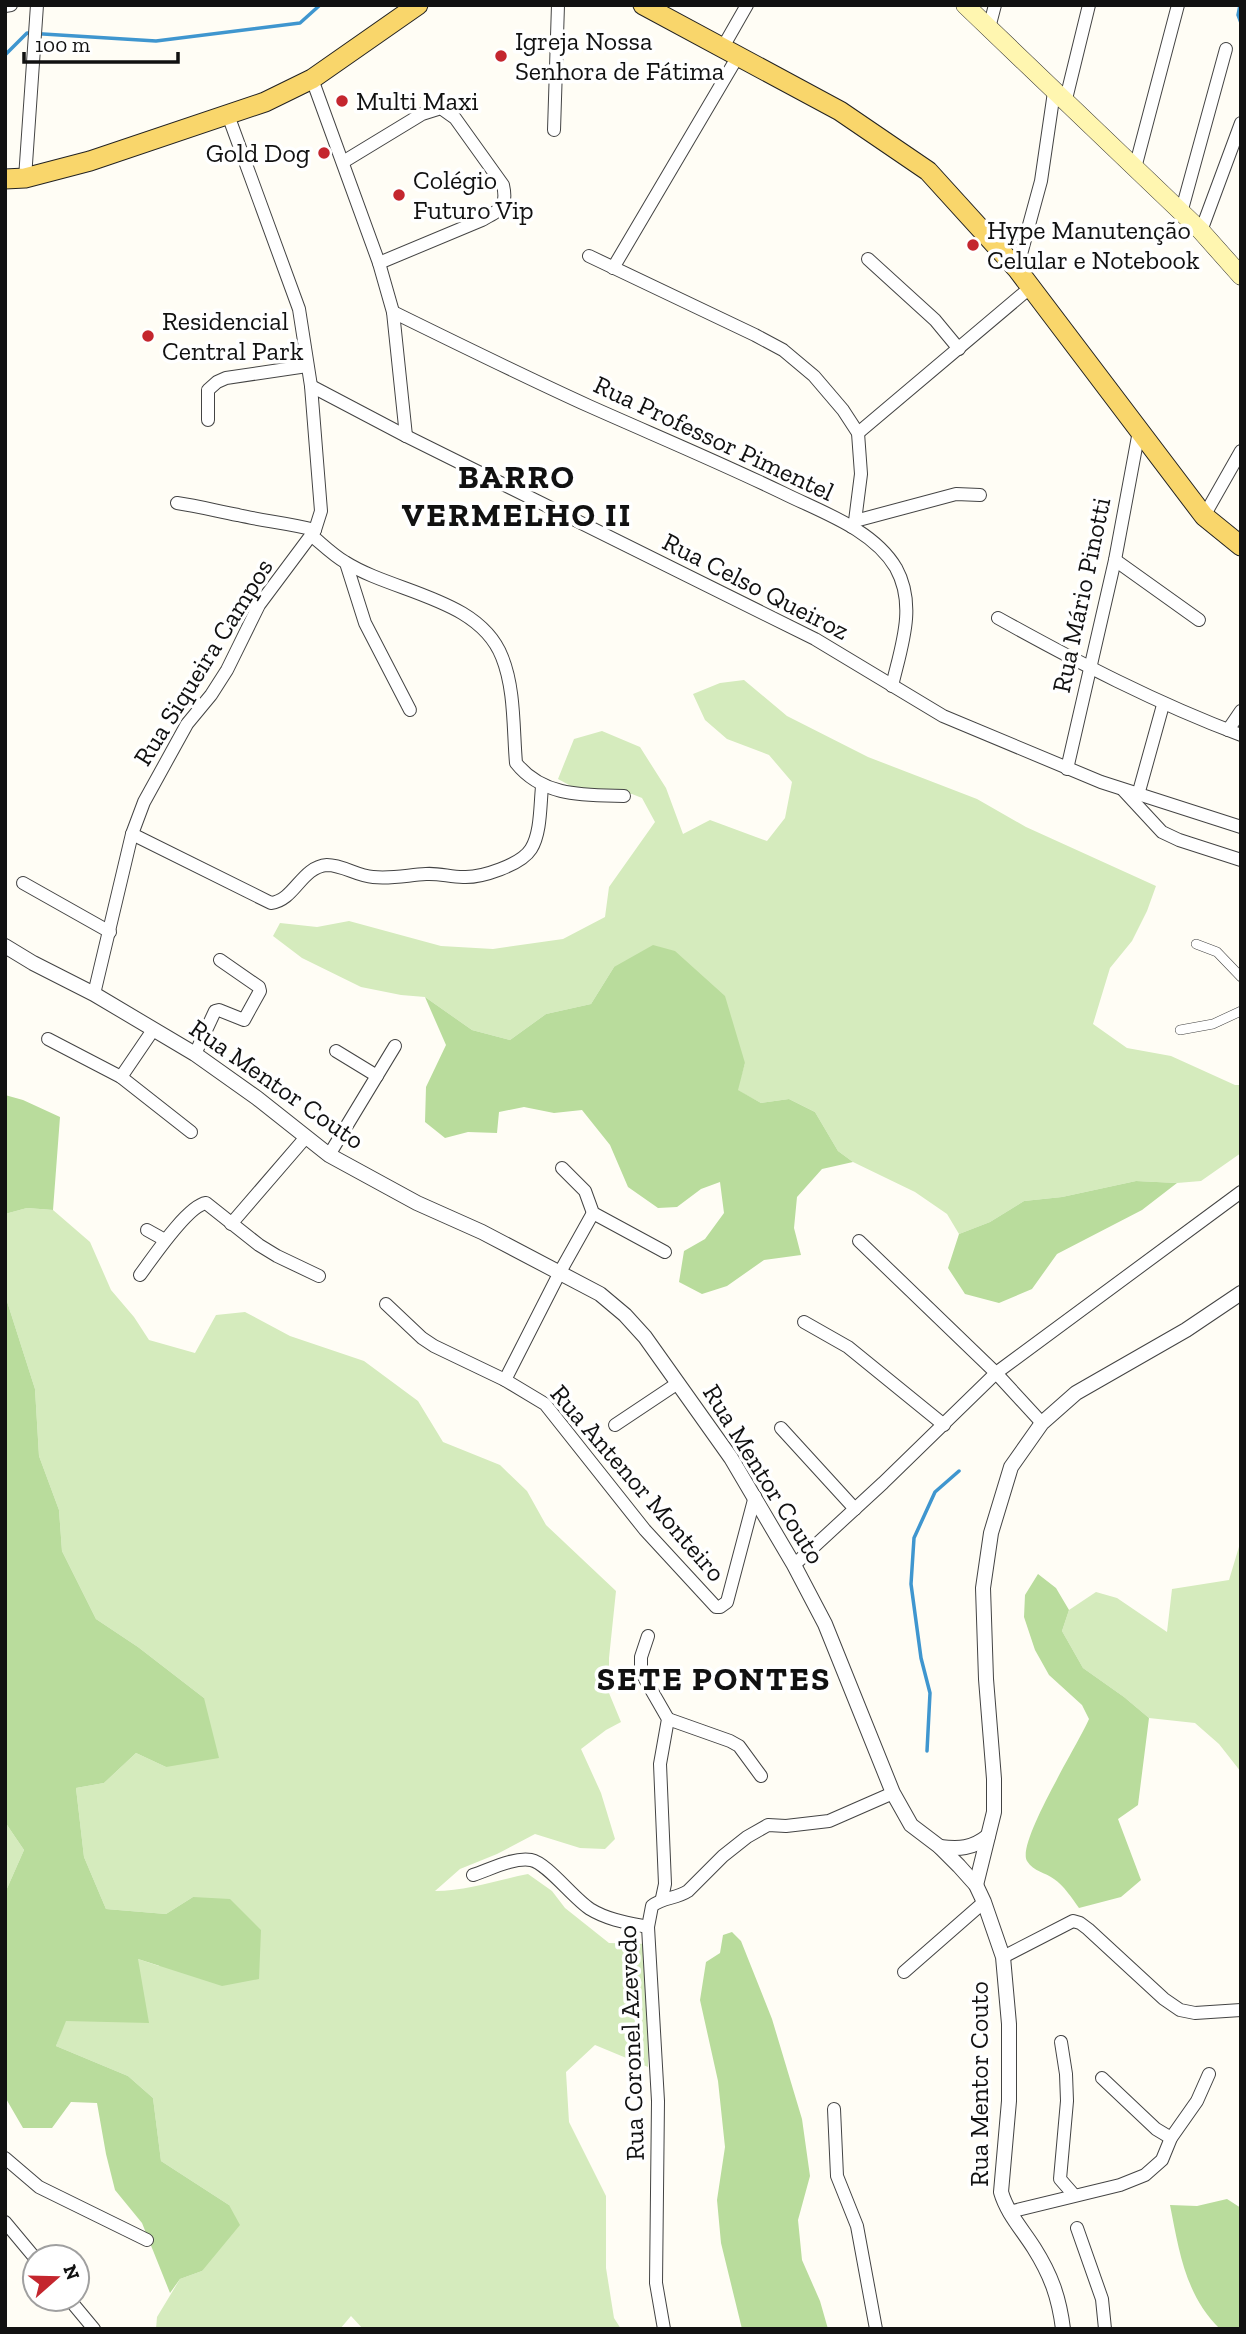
<svg xmlns="http://www.w3.org/2000/svg" width="1246" height="2334" viewBox="0 0 1246 2334" font-family="'Zilla Slab',serif">
  <style>
    .green { fill: #d5ebbd }
    .forest { fill: #b9dc9c }
    .lines { fill: none; stroke-linecap: round; stroke-linejoin: round }
    .stream { stroke: #3f96cf; stroke-width: 3.5 }
    .pedestrian-casing { stroke: #444; stroke-width: 10 }
    .minor-casing { stroke: #444; stroke-width: 14 }
    .tertiary-casing { stroke: #444; stroke-width: 16 }
    .secondary-casing { stroke: #333; stroke-width: 19 }
    .primary-casing { stroke: #222; stroke-width: 21 }
    .pedestrian { stroke: #fff; stroke-width: 9 }
    .minor { stroke: #fff; stroke-width: 12 }
    .tertiary { stroke: #fff; stroke-width: 14 }
    .secondary { stroke: #fff6b0; stroke-width: 18 }
    .primary { stroke: #f9d66b; stroke-width: 19 }
    .poi-dot { fill: #c4262e; stroke: #fff; stroke-width: 2.5 }
    .labels { text-anchor: middle; dominant-baseline: central; stroke-width: 7; stroke-linejoin: round; paint-order: stroke }
    .poi-label { font-size: 26px; fill: #111; stroke: #fff; text-anchor: start }
    .street-label { font-size: 26px; fill: #111; stroke: #fff }
    .district-label { font-size: 33px; font-weight: bold; letter-spacing: 2px; fill: #111; stroke: #fff }
  </style>
  <rect width="100%" height="100%" fill="#fffdf5"/>
  <g class="green">
    <polygon points="744,680 787,716 868,757 977,799 1026,827 1156,886 1147,911 1132,941 1110,968 1093,1024 1127,1048 1171,1056 1235,1085 1241,1085 1241,1153 1201,1181 1177,1183 1136,1181 1062,1197 1024,1201 990,1222 959,1234 947,1214 915,1192 853,1162 838,1151 815,1112 789,1099 761,1103 737,1090 745,1063 614,967 591,1004 546,1014 510,1040 472,1030 425,997 401,995 361,987 302,958 273,936 280,923 317,927 349,921 441,946 493,949 563,939 605,917 609,887 655,822 642,798 632,794 582,792 558,779 574,739 602,731 640,747 666,788 683,834 710,820 767,841 785,818 792,782 769,755 727,739 705,720 693,694 720,683"/>
    <path d="M27,1208l26,2 37,32 21,48 23,27 15,23 46,13 21,-38 29,-3 45,24 74,25 54,40 25,41 57,23 27,26 19,34 70,66 -7,67v35l12,29 -15,8 -25,19 20,44 14,46 -10,10 -25,-1 -45,-14 -38,20 -37,15 -25,22c31,0 62,-11 93,-17l24,17 13,17 44,35 41,1 -2,123 -53,-22 -29,27 3,50 37,74v72l8,50 7,11h-258l-12,-13 -11,13h-184l1,-12 23,-38 22,-8 27,-66 -68,-44 -8,-63 -25,-22 -72,-30 9,-25 73,-62 21,7 34,-69 -27,17 -60,-5 -22,-52 -8,-69 28,-5 32,-30 30,14 38,-69 -66,-51 -42,-28 -34,-68 -3,-41 -20,-54 -4,-67 -30,-94v-81z"/>
    <polygon points="1241,1540 1241,1772 1219,1744 1195,1723 1149,1718 1124,1697 1083,1668 1062,1631 1069,1610 1096,1592 1117,1598 1167,1632 1172,1589 1229,1580"/>
    <polygon points="5,1822 24,1850 5,1893"/>
  </g>
  <g class="forest">
    <polygon points="653,945 675,951 725,996 745,1063 738,1090 761,1103 789,1099 815,1112 838,1151 853,1162 822,1169 797,1197 794,1228 801,1255 764,1260 727,1286 702,1294 679,1282 684,1251 705,1239 724,1213 720,1182 701,1189 677,1207 658,1208 628,1187 610,1145 582,1110 554,1113 524,1107 499,1112 497,1133 468,1132 445,1138 425,1122 426,1087 446,1045 425,997 472,1030 510,1040 546,1014 591,1004 614,967"/>
    <polygon points="5,1095 23,1100 60,1117 53,1210 27,1208 5,1214"/>
    <polygon points="1136,1181 1177,1183 1142,1210 1057,1254 1032,1289 999,1303 965,1294 948,1268 959,1234 990,1222 1024,1201 1062,1197"/>
    <polygon points="5,1295 35,1389 39,1456 59,1510 62,1551 96,1619 138,1647 204,1698 219,1758 166,1767 136,1753 104,1783 76,1788 84,1857 106,1909 166,1914 193,1897 230,1899 261,1930 259,1979 222,1986 138,1959 149,2023 66,2021 56,2046 128,2076 153,2098 161,2161 229,2205 240,2225 202,2271 180,2279 170,2293 142,2223 115,2190 106,2154 97,2103 71,2102 52,2128 23,2128 5,2097 5,1893 24,1850 5,1822"/>
    <path d="M1038,1574l18,14 13,22 -7,21 21,37 41,29 25,21 -11,87 -20,14 23,61 -20,17 -42,11c-7,-10 -15,-22 -25,-29 -9,-7 -20,-7 -27,-18 -11,-18 52,-118 62,-142l-7,-14 -33,-30 -14,-25 -11,-33 1,-22z"/>
    <polygon points="732,1932 741,1941 772,2019 802,2119 810,2176 798,2220 802,2260 820,2301 828,2329 742,2329 721,2243 717,2200 725,2147 718,2081 700,2000 706,1962 720,1953 723,1935"/>
    <path d="M1227,2199l14,9v121h-21c-35,-34 -41,-79 -50,-124l27,1z"/>
  </g>
  <g class="lines">
    <g class="stream">
      <polyline points="1240,5 1238,15 1241,23"/>
      <polyline points="5,55 27,33 156,41 300,23 320,5"/>
      <polyline points="927,1751 930,1693 921,1658 911,1584 914,1538 935,1492 959,1471"/>
    </g>
    <defs>
      <g id="pedestrian">
        <polyline points="1196,944 1217,952 1241,977"/>
        <polyline points="1180,1030 1213,1024 1241,1011"/>
      </g>
      <g id="minor">
        <polyline points="5,6 11,5"/>
        <polyline points="989,28 995,5"/>
        <polyline points="723,47 747,5"/>
        <polyline points="312,79 379,263 393,312 406,436"/>
        <polyline points="1065,103 1089,5"/>
        <polyline points="554,130 558,5"/>
        <path d="M343,162l79,-48 19,-6 14,10 48,67c5,22 -3,25 -21,35l-103,43"/>
        <polyline points="1135,168 1178,5"/>
        <polyline points="25,178 37,5"/>
        <polyline points="1181,213 1226,49"/>
        <polyline points="1201,231 1241,123"/>
        <polyline points="589,256 755,335 783,350 814,376 843,410 858,433 861,474 855,521 852,527"/>
        <polyline points="868,259 935,320 959,349"/>
        <polyline points="613,268 738,56"/>
        <polyline points="1017,269 1041,181 1054,92"/>
        <path d="M393,312c65,32 130,64 196,94 65,29 130,56 194,87 38,19 90,36 113,75 21,38 5,79 -4,118"/>
        <polyline points="311,386 406,436 815,639 943,716 1101,782 1241,827"/>
        <polyline points="208,420 208,390 217,382 226,378 307,366"/>
        <polyline points="858,433 1031,287"/>
        <path d="M177,503c21,3 40,8 61,12 25,6 51,8 77,15"/>
        <polyline points="1204,516 1241,451"/>
        <polyline points="855,521 956,494 980,495"/>
        <path d="M311,535c11,9 22,20 34,27 49,31 134,36 157,95 13,32 11,72 14,106 27,34 68,32 108,33"/>
        <polyline points="1115,560 1199,620"/>
        <polyline points="346,563 365,623 410,710"/>
        <path d="M998,618c79,44 158,85 243,117"/>
        <polyline points="1228,730 1241,711"/>
        <polyline points="1067,769 1115,560 1139,431"/>
        <polyline points="1124,791 1162,832 1179,840 1241,860"/>
        <polyline points="1138,795 1163,705"/>
        <path d="M132,834l139,69c24,-3 30,-36 56,-38 16,0 30,11 46,12 19,2 35,-2 53,-3 13,-1 24,3 37,3 18,1 58,-12 68,-28 10,-16 9,-43 11,-62"/>
        <polyline points="23,883 110,932"/>
        <polyline points="94,994 132,834 144,802 187,724 211,695 227,670 259,605 315,530 321,511 311,386 299,309 228,115"/>
        <polyline points="48,1039 121,1077 191,1132"/>
        <polyline points="336,1051 377,1076"/>
        <polyline points="195,1054 215,1011 219,1010 244,1020 260,991 259,987 220,960"/>
        <polyline points="121,1077 153,1030"/>
        <polyline points="329,1155 395,1046"/>
        <polyline points="562,1168 585,1191 593,1213 665,1252"/>
        <polyline points="231,1224 306,1137"/>
        <polyline points="147,1230 165,1240"/>
        <polyline points="859,1241 996,1373 1042,1423"/>
        <path d="M140,1275c12,-16 47,-69 66,-72l53,42 18,11 42,20"/>
        <polyline points="386,1304 422,1338 434,1346 505,1380 545,1404 645,1530 716,1607 720,1607 727,1602 755,1496"/>
        <polyline points="804,1322 848,1347 944,1425"/>
        <polyline points="505,1380 560,1272 593,1213"/>
        <polyline points="615,1425 678,1383"/>
        <polyline points="781,1428 855,1509"/>
        <polyline points="794,1565 883,1483 996,1373 1241,1192"/>
        <polyline points="648,1636 641,1657 641,1668 645,1679 668,1719 660,1764 665,1884 662,1898"/>
        <polyline points="668,1719 730,1741 739,1746 761,1776"/>
        <path d="M473,1875c16,-5 40,-18 58,-15 16,3 42,38 59,49 18,11 38,14 58,18"/>
        <polyline points="1003,1957 1073,1921 1080,1923 1088,1929 1164,1999 1180,2010 1195,2013 1241,2010"/>
        <polyline points="904,1972 984,1902"/>
        <polyline points="1061,2042 1066,2074 1067,2101 1060,2179 1074,2195"/>
        <polyline points="1102,2078 1156,2129 1171,2138"/>
        <polyline points="834,2109 837,2176 857,2226 876,2329"/>
        <polyline points="5,2158 39,2187 147,2240"/>
        <polyline points="1009,2212 1120,2185 1145,2175 1162,2160 1171,2138 1197,2101 1209,2074"/>
        <polyline points="5,2222 35,2258"/>
        <polyline points="1077,2228 1102,2299 1105,2329"/>
        <polyline points="69,2299 94,2329"/>
        <path d="M664,2329l-8,-46 2,-182 -10,-174 4,-21c11,-9 24,-7 36,-15l35,-35 24,-19 21,-12 18,1 43,-5 64,-28"/>
      </g>
      <g id="tertiary">
        <path d="M5,946l28,17 61,31 101,60 62,44 72,57 88,48 65,29 118,62 25,21 20,22 86,121 63,107 31,59 68,169 18,32 29,22 19,19 17,19 8,17 19,55 6,67v77l-8,91c6,21 21,37 33,56 17,27 25,49 29,81"/>
        <path d="M940,1847c19,2 32,2 48,-11"/>
        <polyline points="976,1885 994,1812 994,1779 986,1679 983,1588 991,1533 1011,1467 1042,1423 1076,1393 1186,1330 1241,1293"/>
      </g>
      <polyline id="secondary" points="965,5 1201,231 1241,276"/>
      <g id="primary">
        <polyline points="643,5 840,111 928,171 1017,269 1204,516 1241,546"/>
        <polyline points="5,179 25,178 90,161 265,102 312,79 418,5"/>
      </g>
    </defs>
    <use href="#pedestrian" class="pedestrian-casing"/>
    <use href="#minor" class="minor-casing"/>
    <use href="#tertiary" class="tertiary-casing"/>
    <use href="#secondary" class="secondary-casing"/>
    <use href="#primary" class="primary-casing"/>
    <use href="#pedestrian" class="pedestrian"/>
    <use href="#minor" class="minor"/>
    <use href="#tertiary" class="tertiary"/>
    <use href="#secondary" class="secondary"/>
    <use href="#primary" class="primary"/>
  </g>
  <g class="poi-dot">
    <circle cx="501" cy="56" r="7"/>
    <circle cx="342" cy="101" r="7"/>
    <circle cx="324" cy="153" r="7"/>
    <circle cx="399" cy="195" r="7"/>
    <circle cx="973" cy="245" r="7"/>
    <circle cx="148" cy="336" r="7"/>
  </g>
  <g class="labels">
    <g class="poi-label">
      <text x="515" y="41">Igreja Nossa<tspan x="515" dy="30">Senhora de Fátima</tspan></text>
      <text x="356" y="101">Multi Maxi</text>
      <text x="310" y="153" text-anchor="end">Gold Dog</text>
      <text x="413" y="180">Colégio<tspan x="413" dy="30">Futuro Vip</tspan></text>
      <text x="987" y="230">Hype Manutenção<tspan x="987" dy="30">Celular e Notebook</tspan></text>
      <text x="162" y="321">Residencial<tspan x="162" dy="30">Central Park</tspan></text>
    </g>
    <g class="street-label">
      <text transform="translate(714 438) rotate(25)">Rua Professor Pimentel</text>
      <text transform="translate(756 586) rotate(27)">Rua Celso Queiroz</text>
      <text transform="translate(1081 595) rotate(-78)">Rua Mário Pinotti</text>
      <text transform="translate(203 662) rotate(-58)">Rua Siqueira Campos</text>
      <text transform="translate(277 1084) rotate(35)">Rua Mentor Couto</text>
      <text transform="translate(764 1474) rotate(58)">Rua Mentor Couto</text>
      <text transform="translate(638 1483) rotate(49)">Rua Antenor Monteiro</text>
      <text transform="translate(631 2043) rotate(-92)">Rua Coronel Azevedo</text>
      <text transform="translate(979 2084) rotate(-90)">Rua Mentor Couto</text>
    </g>
    <g class="district-label">
      <text x="517" y="476">BARRO<tspan x="517" dy="38">VERMELHO II</tspan></text>
      <text x="714" y="1678">SETE PONTES</text>
    </g>
  </g>
  <rect width="1246" height="2334" fill="none" stroke="#111111" stroke-width="14"/>
  <g transform="translate(56 2278) rotate(70)"><circle r="33" fill="#ffffff" stroke="#a0a0a0" stroke-width="2"/>
  <path d="M0-5L12 26L0 18L-12 26Z" fill="#c4262e"/>
  <text y="-10" font-size="19" font-weight="bold" text-anchor="middle" fill="#111111">N</text>
  </g>
  <path d="M24 52v10h154v-10" fill="none" stroke="#111111" stroke-width="3.5"/>
  <text x="35" y="52" font-size="21" fill="#111111" stroke="#ffffff" stroke-width="5" paint-order="stroke">100 m</text>
</svg>
